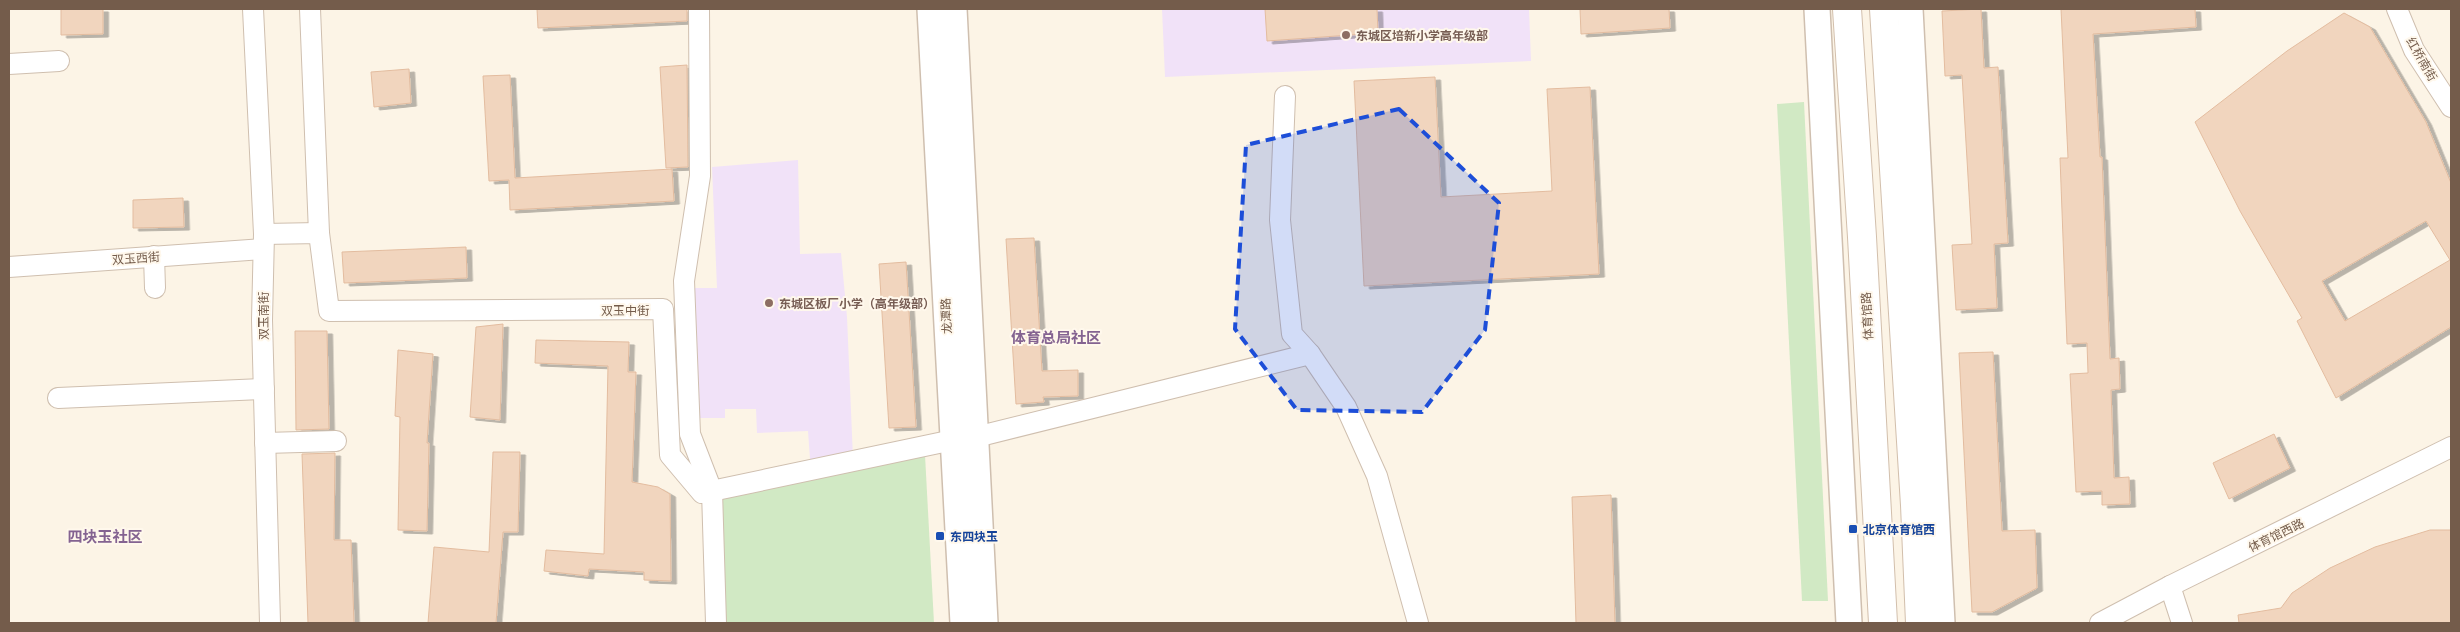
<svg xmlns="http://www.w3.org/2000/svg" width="2460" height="632" viewBox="0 0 2460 632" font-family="'IBM Plex Sans','Noto Sans SC',sans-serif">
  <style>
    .education { fill: #f1e2f8 }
    .green { fill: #d1e9c4 }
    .building { fill: #f1d5be; stroke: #e3bc9f; fill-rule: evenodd; filter: url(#shadow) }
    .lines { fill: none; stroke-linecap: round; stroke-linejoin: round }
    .minor-casing { stroke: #cfbfaf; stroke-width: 22 }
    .tertiary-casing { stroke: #cfbfaf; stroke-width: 28 }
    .secondary-casing { stroke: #d2bfac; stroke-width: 30 }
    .minor { stroke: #fff; stroke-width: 20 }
    .tertiary { stroke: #fff; stroke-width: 25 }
    .secondary { stroke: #fff; stroke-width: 28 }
    .marked { fill: #1d4ed8; fill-opacity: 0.2; stroke: #1d4ed8; stroke-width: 4; stroke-dasharray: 10 6; stroke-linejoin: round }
    .education-dot { fill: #8d6e63; stroke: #fff8ec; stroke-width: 2 }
    .transit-dot { fill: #1a4fb4; stroke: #fff8ec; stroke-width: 2 }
    .labels { text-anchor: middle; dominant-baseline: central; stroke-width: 4; stroke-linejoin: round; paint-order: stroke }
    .education-label { font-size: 12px; font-weight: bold; fill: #785e54; stroke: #fff8ec; text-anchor: start }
    .street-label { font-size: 12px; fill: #745c4b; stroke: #fff8ec }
    .transit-label { font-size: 12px; font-weight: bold; fill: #164399; stroke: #fff8ec; text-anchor: start }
    .quarter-label { font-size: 15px; font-weight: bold; fill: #846391; stroke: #fff8ec }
  </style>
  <defs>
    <filter id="shadow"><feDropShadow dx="5.5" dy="3" stdDeviation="0" flood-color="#0004"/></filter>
  </defs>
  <rect width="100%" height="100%" fill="#fcf4e6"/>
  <g class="education">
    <polygon points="1162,9 1529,9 1531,61 1165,77"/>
    <polygon points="798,160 800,254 841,253 847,317 853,458 810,459 808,431 757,433 756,409 725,409 725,418 693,418 691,288 717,288 712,167"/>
  </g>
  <g class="green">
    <polygon points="1804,102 1828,601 1802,601 1777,104"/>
    <polygon points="925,455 934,623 722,623 718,509 724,496"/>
  </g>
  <g class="building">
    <polygon points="61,9 103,9 103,34 61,35"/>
    <polygon points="537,9 687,9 687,21 538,28"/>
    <polygon points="1265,9 1377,9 1378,33 1267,41"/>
    <polygon points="1580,9 1669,9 1670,28 1581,34"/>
    <polygon points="1981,9 1984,68 1998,67 2008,243 1994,244 1997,308 1956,310 1952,245 1972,244 1962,75 1945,76 1942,11"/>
    <polygon points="2061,9 2195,9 2196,27 2093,34 2100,157 2102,157 2110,359 2119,358 2120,389 2111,390 2114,478 2129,477 2130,504 2102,505 2102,491 2076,492 2070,374 2088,373 2087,343 2067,344 2060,158 2068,158"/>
    <path d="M2344,13l26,14 56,95 25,61v144l-115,71 -39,-77 5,-3 -62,-107 -45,-89 92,-71zM2426,221l24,39 -105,61 -23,-40z"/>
    <polygon points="687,65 688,167 666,168 660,67"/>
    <polygon points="409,69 411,103 374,107 371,72"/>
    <polygon points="510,75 515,178 672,169 674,201 510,210 509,180 489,181 483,76"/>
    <polygon points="1435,77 1441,197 1552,191 1547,89 1590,87 1599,274 1364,286 1354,81"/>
    <polygon points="183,198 184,227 133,228 133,200"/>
    <polygon points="1034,238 1042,371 1078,370 1078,396 1043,397 1044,402 1016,404 1006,239"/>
    <polygon points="466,247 467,278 344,283 342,252"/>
    <polygon points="906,262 916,427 889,428 879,264"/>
    <polygon points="503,324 500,420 470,417 476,327"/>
    <polygon points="295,331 327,331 329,429 296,430"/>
    <polygon points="536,340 629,342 628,372 636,372 632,482 658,487 670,494 671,581 644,580 644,572 589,569 588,576 544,571 546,550 604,554 608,366 535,363"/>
    <polygon points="398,350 433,354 427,443 429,443 427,531 398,530 400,417 395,416"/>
    <polygon points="1993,352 2002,531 2035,530 2037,588 1992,612 1972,612 1959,353"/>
    <polygon points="2274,434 2290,468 2229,499 2213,463"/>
    <polygon points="493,452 520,452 518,532 503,532 496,623 428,623 434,547 489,552"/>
    <polygon points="335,453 334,540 351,540 354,623 308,623 302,454"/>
    <polygon points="1611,495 1615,623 1576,623 1572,497"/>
    <polygon points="2430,530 2451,530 2451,623 2239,623 2238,615 2281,608 2292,593 2330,568 2375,547"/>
  </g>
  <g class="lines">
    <defs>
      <g id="minor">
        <polyline points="253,9 264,234 262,320 270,623"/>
        <polyline points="310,9 319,233"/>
        <polyline points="699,9 700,176 684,281 690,434 712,491 716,623"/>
        <polyline points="2397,9 2414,50 2451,107"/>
        <polyline points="9,64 59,61"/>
        <polyline points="1285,96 1280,220 1292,334 1310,354 1346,407 1377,476 1418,623"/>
        <polyline points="264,234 319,233 329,311 663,309 670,455 702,493 953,440"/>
        <polyline points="154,256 155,288"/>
        <polyline points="9,267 263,249"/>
        <polyline points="58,398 264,389"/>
        <polyline points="976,437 1310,354"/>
        <polyline points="265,443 336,441"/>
        <polyline points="2170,586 2182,623"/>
        <polyline points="2100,623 2170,586 2451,447"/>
      </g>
      <g id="tertiary">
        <polyline points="930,9 963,623"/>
        <polyline points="954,9 985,623"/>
        <polyline points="1817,9 1849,623"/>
        <polyline points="1910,9 1942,623"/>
      </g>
      <g id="secondary">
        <polyline points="1847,9 1862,237 1883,623"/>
        <polyline points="1884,9 1915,505 1920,623"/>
      </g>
    </defs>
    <use href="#minor" class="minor-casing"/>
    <use href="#tertiary" class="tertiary-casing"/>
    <use href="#secondary" class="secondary-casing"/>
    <use href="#minor" class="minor"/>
    <use href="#tertiary" class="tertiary"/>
    <use href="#secondary" class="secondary"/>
  </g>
  <path class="marked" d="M1399,109l100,94 -14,127 -63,82 -125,-2 -62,-81 11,-184z"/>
  <g class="education-dot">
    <circle cx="1346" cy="35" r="5"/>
    <circle cx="769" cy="303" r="5"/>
  </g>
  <g class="transit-dot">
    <rect x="1848" y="524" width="10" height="10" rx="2.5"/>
    <rect x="935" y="531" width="10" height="10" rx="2.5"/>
  </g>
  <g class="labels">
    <g class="education-label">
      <text x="1356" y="35">东城区培新小学高年级部</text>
      <text x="779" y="303">东城区板厂小学（高年级部）</text>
    </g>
    <g class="street-label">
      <text transform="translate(2422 59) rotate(60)">红桥南街</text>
      <text transform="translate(136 258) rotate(-4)">双玉西街</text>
      <text x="625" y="310">双玉中街</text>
      <text transform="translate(263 316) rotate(-90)">双玉南街</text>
      <text transform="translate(946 316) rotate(-93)">龙潭路</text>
      <text transform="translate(1867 316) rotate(-93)">体育馆路</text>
      <text transform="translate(2276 535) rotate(-26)">体育馆西路</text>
    </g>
    <g class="transit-label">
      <text x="1863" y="529">北京体育馆西</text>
      <text x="950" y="536">东四块玉</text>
    </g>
    <g class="quarter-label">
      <text x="1056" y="337">体育总局社区</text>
      <text x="105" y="536">四块玉社区</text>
    </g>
  </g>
  <rect width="2460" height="632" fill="none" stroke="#745c4b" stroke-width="20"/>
</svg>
